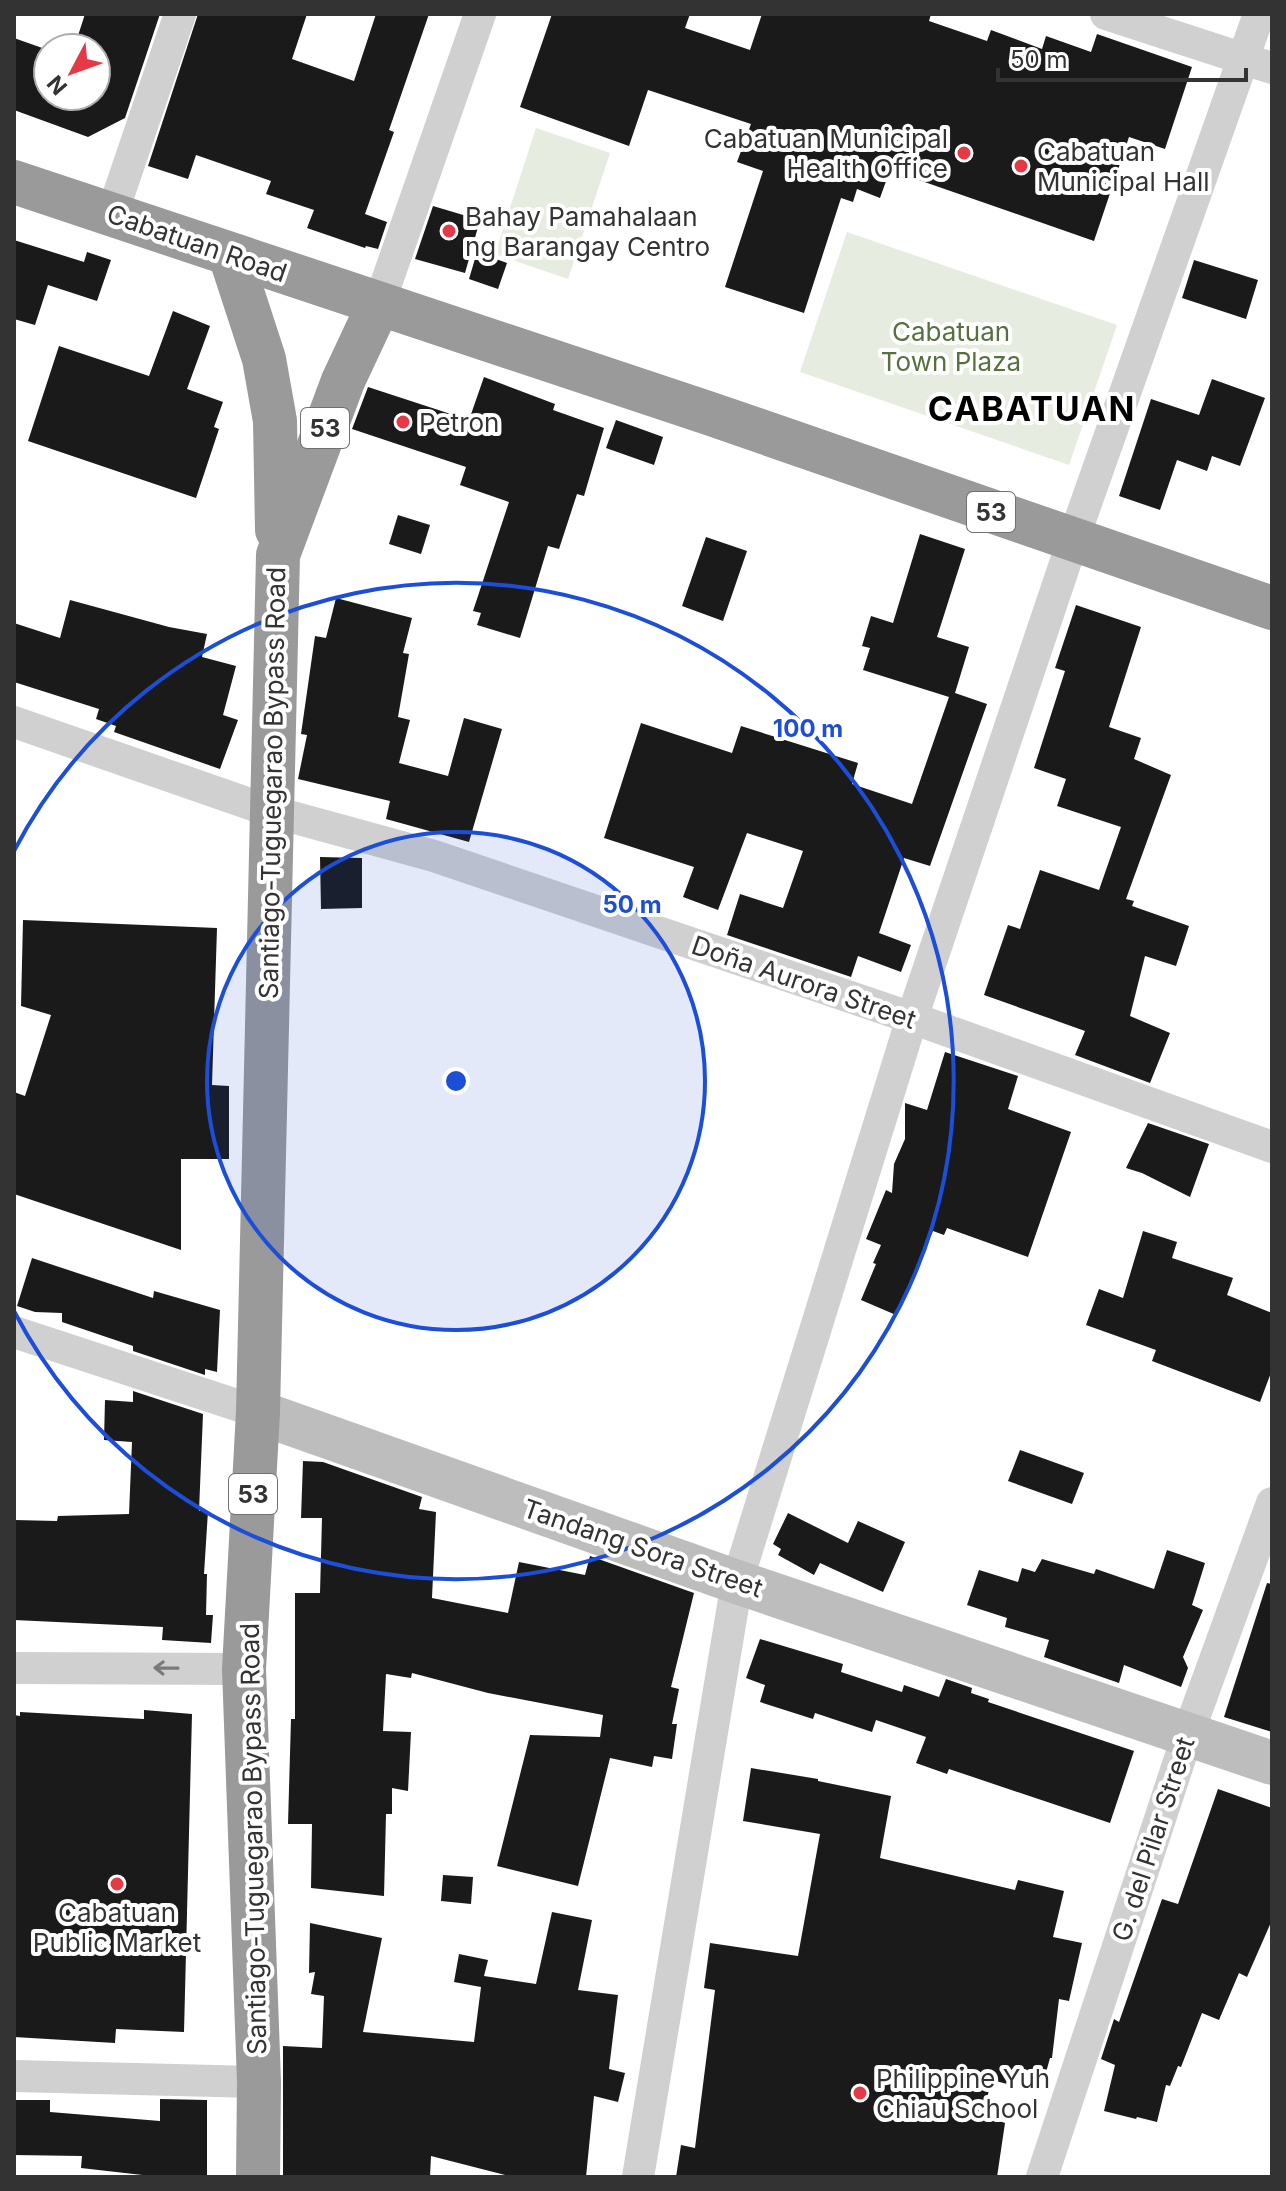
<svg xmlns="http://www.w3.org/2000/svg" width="1286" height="2191" viewBox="0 0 1286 2191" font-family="Inter,sans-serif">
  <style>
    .green { fill: #e6ecdf }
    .building { fill: #1a1a1a }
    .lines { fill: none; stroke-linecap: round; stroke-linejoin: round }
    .street { stroke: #d0d0d0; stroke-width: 32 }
    .secondary { stroke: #bdbdbd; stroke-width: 44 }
    .highway { stroke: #9a9a9a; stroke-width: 44 }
    .oneway { stroke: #7a7a7a }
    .ring { fill: none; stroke: #1d4ed8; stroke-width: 4 }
    .poi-dot { fill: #e63946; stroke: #fff; stroke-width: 3 }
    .labels { text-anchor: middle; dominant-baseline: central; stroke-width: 8; stroke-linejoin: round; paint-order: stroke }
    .shield { fill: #fff; stroke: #707070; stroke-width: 2 }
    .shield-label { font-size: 24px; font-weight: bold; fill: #333 }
    .poi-label { font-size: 26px; fill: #333; stroke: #fff; text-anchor: start }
    .street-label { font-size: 26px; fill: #333; stroke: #fff }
    .park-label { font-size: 26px; fill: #56703f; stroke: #fff }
    .district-label { font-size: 34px; font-weight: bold; letter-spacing: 2px; fill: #000; stroke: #fff }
    .centre { fill: #1d4ed8; stroke: #fff; stroke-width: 4 }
    .ring-label { font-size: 24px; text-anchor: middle; font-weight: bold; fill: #1d4ed8; stroke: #fff; stroke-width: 8; stroke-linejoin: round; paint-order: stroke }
  </style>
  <rect width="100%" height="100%" fill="#fff"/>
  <g class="green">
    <polygon points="536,128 610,153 568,279 495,254"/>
    <polygon points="847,232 1117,325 1069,465 800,372"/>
  </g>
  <g class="building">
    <polygon points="85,14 160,14 125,118 88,137 14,110 14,38 48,50 48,96 96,96 96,48 74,48"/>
    <polygon points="198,14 307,14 292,59 354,81 376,14 429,14 389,130 394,132 365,214 387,222 378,249 366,246 365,248 307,228 314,210 266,194 271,181 196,155 188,179 148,166"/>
    <polygon points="552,14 690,14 685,28 750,50 762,14 931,14 929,21 987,41 991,30 1042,49 1046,36 1091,52 1097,34 1192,67 1165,149 1129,137 1094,241 890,170 880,198 857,189 853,202 841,198 804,313 725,287 763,171 737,162 751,124 648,90 629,146 520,107"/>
    <polygon points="433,206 480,220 465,273 415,259"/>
    <polygon points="14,240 84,262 87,252 111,260 97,301 48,285 35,325 14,319"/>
    <polygon points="477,252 507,263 498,289 469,279"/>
    <polygon points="1194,260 1258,280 1246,319 1182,298"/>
    <polygon points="173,311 210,326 187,389 223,402 214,427 219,429 196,498 28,441 59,346 149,376"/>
    <polygon points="484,377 555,404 553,410 604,428 584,496 577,494 559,549 548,546 520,638 477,625 481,613 473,611 509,502 460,485 466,467 352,429 368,387 469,420"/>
    <polygon points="1212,379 1265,398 1240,466 1212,456 1207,471 1177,460 1160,510 1119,496 1151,399 1199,415"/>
    <polygon points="616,420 663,437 654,465 606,448"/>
    <polygon points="398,515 430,525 421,554 389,544"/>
    <polygon points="920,534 965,549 937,637 969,647 955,693 987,704 930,866 904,858 879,933 911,945 901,972 858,956 851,977 727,935 740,894 783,908 803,851 747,833 718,910 683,897 694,867 604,838 641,723 732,753 741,726 858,763 852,784 912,804 949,697 863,670 870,648 862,646 871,616 893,623"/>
    <polygon points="706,537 747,551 723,621 682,606"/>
    <polygon points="336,598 412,618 403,653 409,654 398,717 410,720 399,763 448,776 464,718 502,729 469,842 386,819 390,801 298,779 307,735 301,734 315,636 326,638"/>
    <polygon points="70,600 169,627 207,634 202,657 236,666 223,715 238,720 220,769 114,732 116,726 96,719 99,709 14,682 14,623 60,638"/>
    <polygon points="1076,605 1141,627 1109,727 1141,738 1134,759 1171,775 1126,899 1134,901 1132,906 1189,926 1176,966 1145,956 1130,1016 1170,1033 1150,1083 1075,1055 1085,1031 984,995 1008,925 1020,929 1040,870 1099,890 1121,827 1057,806 1066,779 1034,768 1065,671 1055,668"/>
    <polygon points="320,857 362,858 362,908 321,909"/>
    <polygon points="23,920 217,928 212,1085 229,1086 229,1159 181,1159 181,1250 14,1194 14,1092 25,1096 51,1015 21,1006"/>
    <polygon points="945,1052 1018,1076 1008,1109 1071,1132 1028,1257 947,1228 944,1235 933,1231 896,1315 861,1300 876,1264 873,1263 881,1245 866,1239 886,1190 892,1193 894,1164 905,1139 905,1103 927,1110"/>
    <polygon points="1148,1123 1209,1144 1190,1197 1142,1173 1126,1168"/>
    <polygon points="1143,1231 1177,1242 1172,1258 1233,1278 1227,1295 1272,1313 1272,1370 1260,1402 1152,1361 1156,1350 1086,1325 1099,1289 1123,1298"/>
    <polygon points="32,1258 153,1298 154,1291 220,1310 217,1372 205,1369 205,1375 133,1351 133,1346 62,1322 62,1313 35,1312 17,1306"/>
    <polygon points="133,1391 203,1414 199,1511 208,1511 204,1574 207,1574 206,1615 213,1615 211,1643 162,1640 163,1627 14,1620 14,1520 57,1521 58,1516 129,1514 132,1442 104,1440 105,1400 133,1402"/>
    <polygon points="1020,1450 1084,1473 1072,1504 1008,1481"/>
    <polygon points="303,1461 323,1462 422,1497 419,1509 436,1512 432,1598 508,1613 519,1562 585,1575 590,1556 694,1593 671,1687 679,1689 672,1724 677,1724 672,1759 654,1756 652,1767 610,1758 578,1886 497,1866 530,1735 600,1737 603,1715 488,1693 412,1673 411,1678 386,1674 383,1731 411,1732 408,1791 392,1788 392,1814 386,1814 384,1896 311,1888 312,1824 288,1824 291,1719 295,1719 295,1593 320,1593 322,1518 301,1518"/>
    <polygon points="788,1513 848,1543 858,1521 905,1542 883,1592 820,1563 814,1575 778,1555 781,1549 773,1544"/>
    <polygon points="1167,1550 1205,1563 1192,1605 1203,1610 1183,1657 1188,1668 1181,1687 1124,1665 1119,1683 1044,1657 1049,1640 1005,1627 1007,1618 967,1605 979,1570 1018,1582 1022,1568 1035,1572 1042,1559 1094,1574 1096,1569 1154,1589"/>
    <polygon points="1267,1583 1272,1584 1272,1732 1224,1717"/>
    <polygon points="760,1639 843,1664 841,1672 902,1692 904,1685 939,1697 946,1679 972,1688 971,1693 989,1699 988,1702 1134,1751 1110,1823 949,1769 947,1774 916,1763 926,1737 876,1720 872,1732 815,1713 813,1719 760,1702 765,1685 746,1678"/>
    <polygon points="144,1710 192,1714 184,2032 116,2029 115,2043 14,2037 14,1715 20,1716 20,1712 144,1719"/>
    <polygon points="751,1768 818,1779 818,1781 891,1796 880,1858 1015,1890 1018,1880 1064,1891 1053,1937 1082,1943 1069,2001 1059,1999 1052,2058 1050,2058 1043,2083 1013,2073 1011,2085 992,2080 982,2115 1005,2123 997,2177 676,2177 681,2145 695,2148 715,1990 704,1988 710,1943 798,1956 820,1834 743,1821"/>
    <polygon points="1218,1789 1272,1808 1272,1920 1247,1977 1239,1973 1219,2020 1202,2013 1181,2067 1178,2066 1170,2086 1166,2085 1157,2122 1137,2117 1136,2119 1104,2111 1115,2065 1101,2059 1114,2019 1119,2022 1162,1899 1178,1904"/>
    <polygon points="443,1875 473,1877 471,1904 441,1901"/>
    <polygon points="552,1912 592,1920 578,1990 618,1995 609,2069 625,2073 618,2102 594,2096 586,2177 513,2177 431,2156 430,2177 283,2177 283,2046 322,2048 324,1996 311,1994 315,1972 309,1973 310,1923 382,1938 363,2032 474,2042 481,1987 454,1982 459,1954 488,1960 484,1976 536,1984"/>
    <polygon points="160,2099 207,2100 207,2177 160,2177 81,2168 82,2156 14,2155 14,2100 50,2100 50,2112 160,2121"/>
  </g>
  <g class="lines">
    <g class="street">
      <polyline points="1106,14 1272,68"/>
      <polyline points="112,214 180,14"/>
      <polyline points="379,304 480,14"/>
      <polyline points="14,722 270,811 434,856 912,1018 1272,1147"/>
      <polyline points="14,1332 258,1412"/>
      <polyline points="14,1668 244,1669"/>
      <polyline points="14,2076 259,2082"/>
      <polyline points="638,2177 737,1582 912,1018 1073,540 1259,14"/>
      <polyline points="1042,2177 1188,1734 1272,1503"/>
    </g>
    <polyline class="secondary" points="258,1412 737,1582 1272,1763"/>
    <g class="highway">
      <polyline points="14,182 711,414 1272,608"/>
      <polyline points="230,255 264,359 275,421 277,530"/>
      <polyline points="258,2177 259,2082 244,1669 258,1412 278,555 343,381 379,304"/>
    </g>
  </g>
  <defs><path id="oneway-shaft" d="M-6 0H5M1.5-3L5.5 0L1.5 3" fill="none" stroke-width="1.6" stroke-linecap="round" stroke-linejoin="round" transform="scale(2)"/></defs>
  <use class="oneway" href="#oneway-shaft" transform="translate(166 1668) rotate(-179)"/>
  <circle cx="456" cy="1081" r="249" fill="#1d4ed8" fill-opacity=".12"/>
  <g class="ring">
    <circle cx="456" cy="1081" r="249"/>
    <path d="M14 851A498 498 0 1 1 14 1311"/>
  </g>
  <g class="poi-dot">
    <circle cx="964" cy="153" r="8"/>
    <circle cx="1021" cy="166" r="8"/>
    <circle cx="449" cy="231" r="8"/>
    <circle cx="403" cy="422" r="8"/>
    <circle cx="117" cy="1884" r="8"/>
    <circle cx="860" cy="2093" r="8"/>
  </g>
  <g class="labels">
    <g class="shield">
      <rect x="301" y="408" width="48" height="40" rx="6"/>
      <rect x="967" y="492" width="48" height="40" rx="6"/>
      <rect x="229" y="1474" width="48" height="40" rx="6"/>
    </g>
    <g class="shield-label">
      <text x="325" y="428">53</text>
      <text x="991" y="512">53</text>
      <text x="253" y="1494">53</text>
    </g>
    <g class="poi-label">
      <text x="948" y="138" text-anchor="end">Cabatuan Municipal<tspan x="948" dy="30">Health Office</tspan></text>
      <text x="1037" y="151">Cabatuan<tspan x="1037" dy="30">Municipal Hall</tspan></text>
      <text x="465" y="216">Bahay Pamahalaan<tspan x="465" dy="30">ng Barangay Centro</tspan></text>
      <text x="419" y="422">Petron</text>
      <text x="117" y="1912" text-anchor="middle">Cabatuan<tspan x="117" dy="30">Public Market</tspan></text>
      <text x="876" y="2078">Philippine Yuh<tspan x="876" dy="30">Chiau School</tspan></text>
    </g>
    <g class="street-label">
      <text transform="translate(197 243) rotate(19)">Cabatuan Road</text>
      <text transform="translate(272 783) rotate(-89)">Santiago-Tuguegarao Bypass Road</text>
      <text transform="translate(804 982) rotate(19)">Doña Aurora Street</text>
      <text transform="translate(643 1548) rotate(19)">Tandang Sora Street</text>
      <text transform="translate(253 1839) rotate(-91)">Santiago-Tuguegarao Bypass Road</text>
      <text transform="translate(1153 1839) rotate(-72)">G. del Pilar Street</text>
    </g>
    <g class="park-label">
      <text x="951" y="331">Cabatuan<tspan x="951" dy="30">Town Plaza</tspan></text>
    </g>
    <g class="district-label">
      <text x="1032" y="408">CABATUAN</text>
    </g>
  </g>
  <circle cx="456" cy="1081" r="12" class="centre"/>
  <g class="ring-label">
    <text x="808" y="737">100 m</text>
    <text x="632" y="913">50 m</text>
  </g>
  <rect width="1286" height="2191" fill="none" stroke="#333333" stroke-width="32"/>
  <g transform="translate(72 72) rotate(229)"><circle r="38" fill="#ffffff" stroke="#adadad" stroke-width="2"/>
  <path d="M0-6L14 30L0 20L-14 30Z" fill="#e63946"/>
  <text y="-12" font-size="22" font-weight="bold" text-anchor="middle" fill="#333333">N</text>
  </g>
  <path d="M998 68v12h248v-12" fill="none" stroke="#333333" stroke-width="4"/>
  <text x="1010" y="68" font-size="24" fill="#333333" stroke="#ffffff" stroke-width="6" paint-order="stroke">50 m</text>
</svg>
